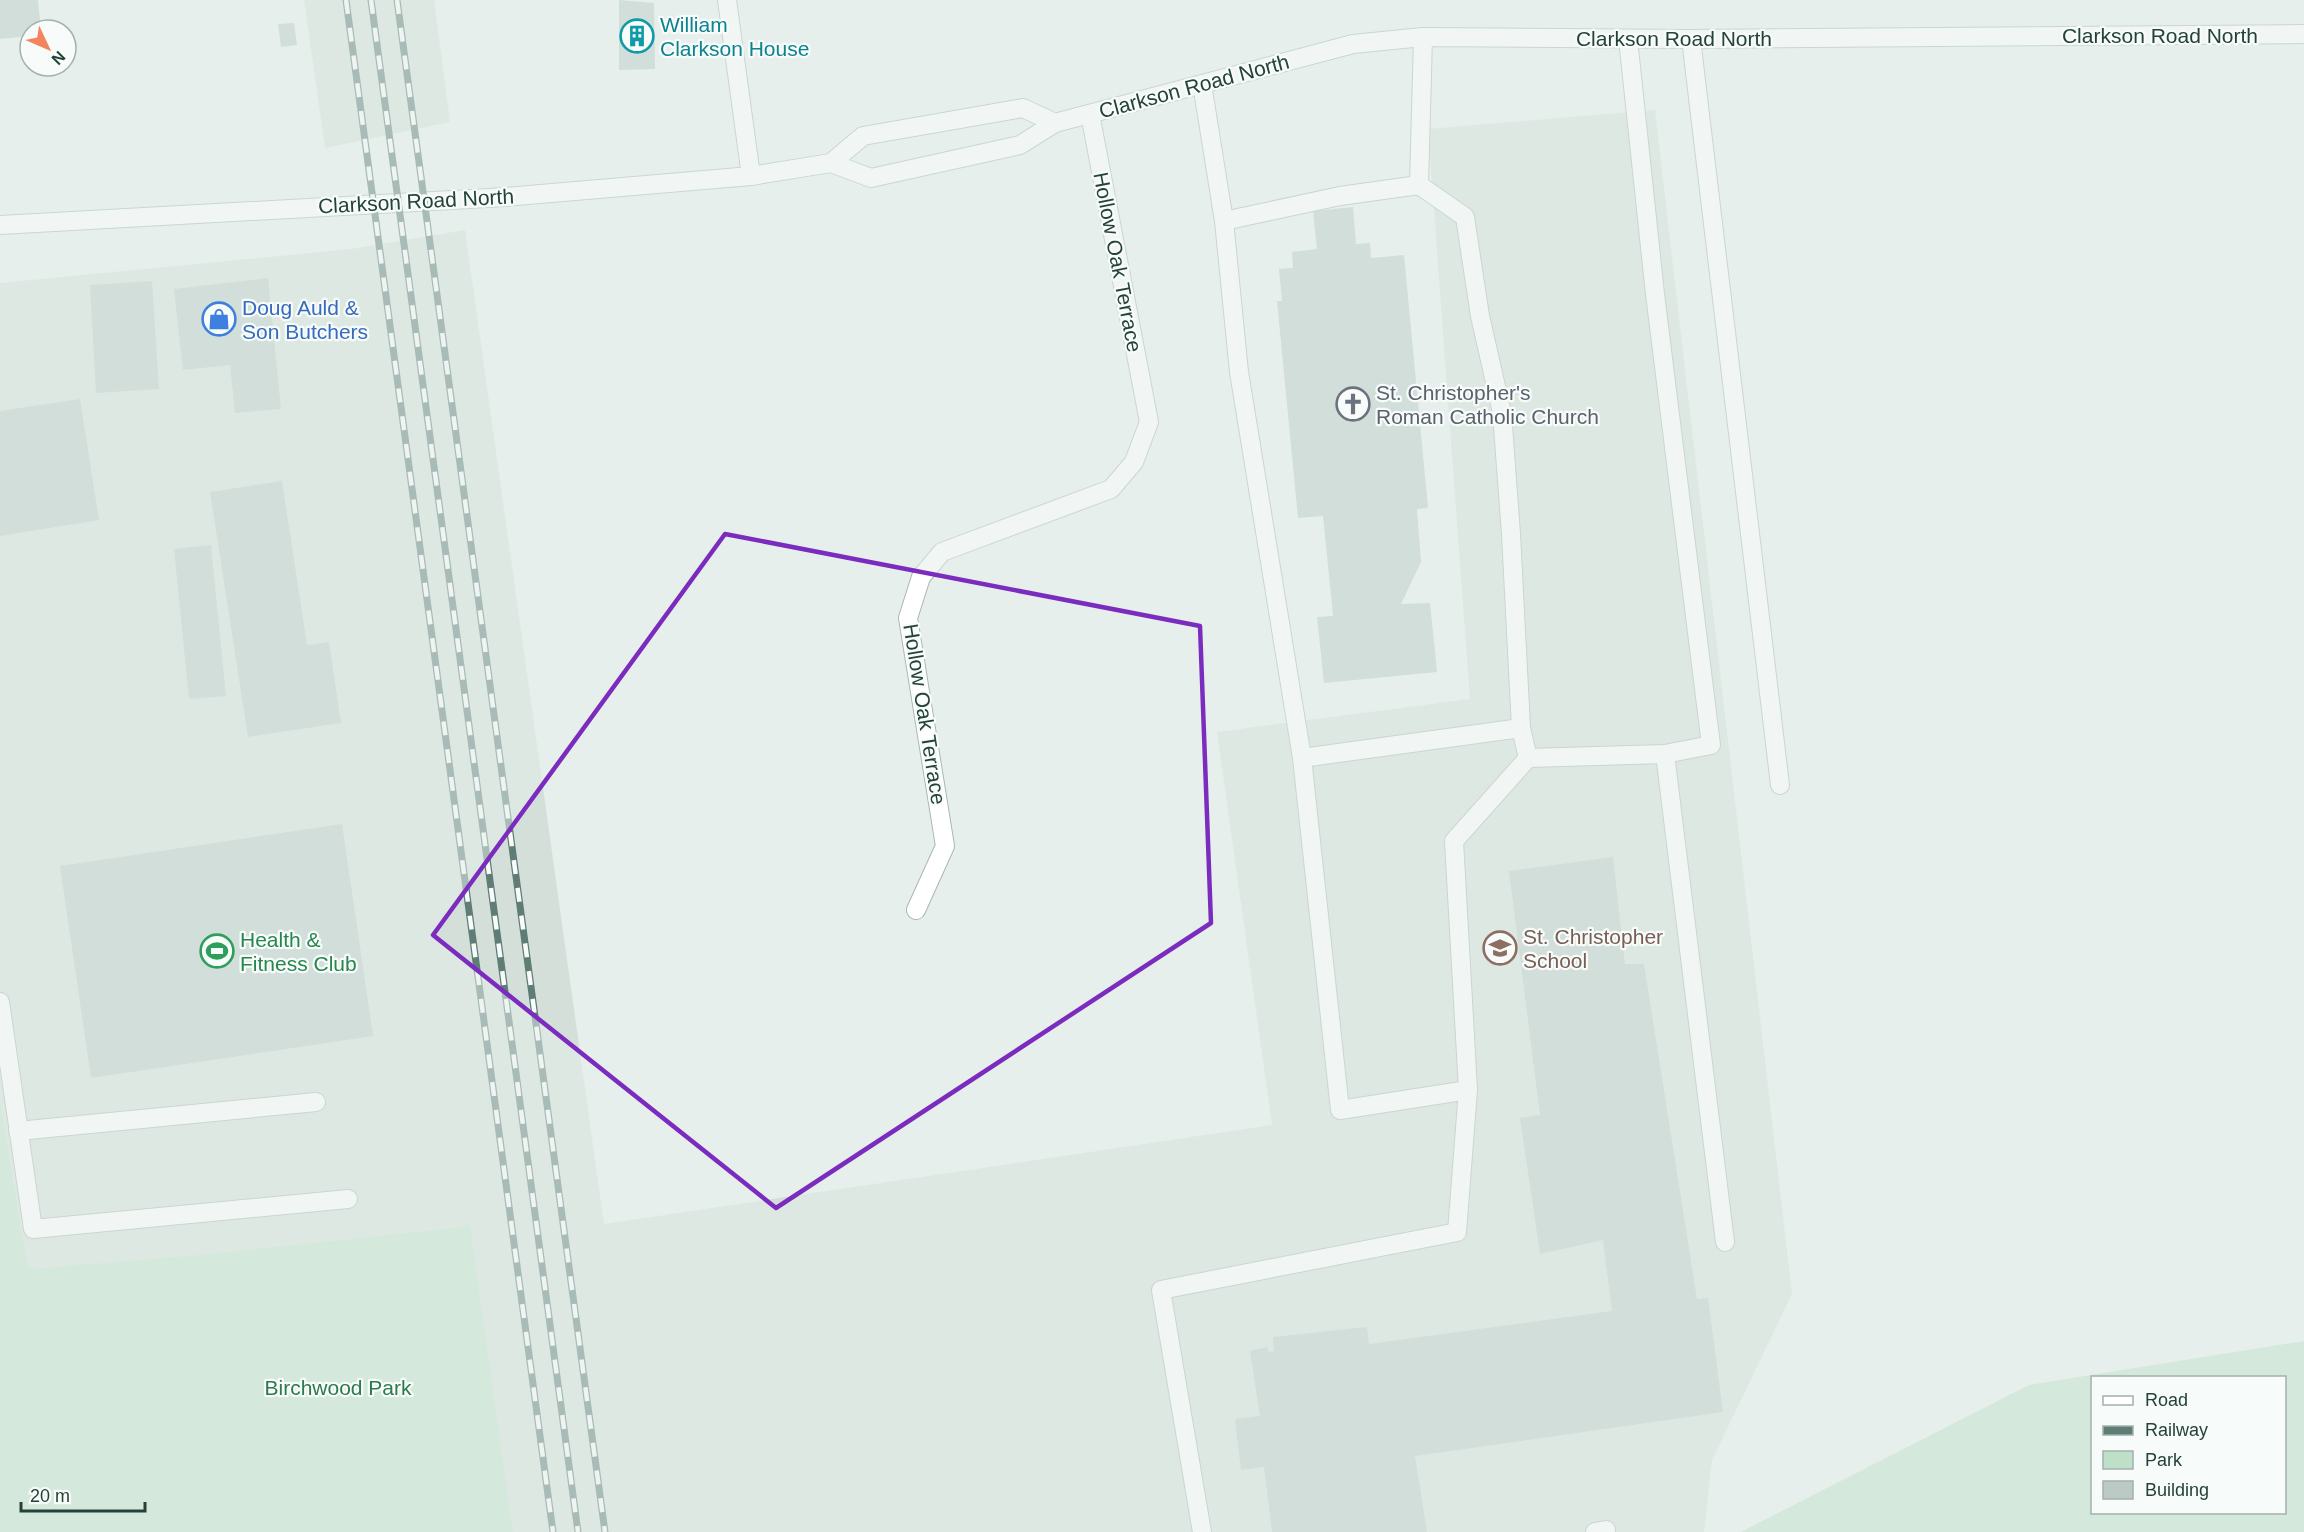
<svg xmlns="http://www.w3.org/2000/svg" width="2304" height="1532" viewBox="0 0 2304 1532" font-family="Arial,sans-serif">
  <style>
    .built { fill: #d4dfda }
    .green { fill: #bfe0c8; fill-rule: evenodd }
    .building { fill: #bbcac4 }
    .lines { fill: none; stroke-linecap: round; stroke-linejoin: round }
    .lane-casing { stroke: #a8b8b2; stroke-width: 20 }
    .street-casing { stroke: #a8b8b2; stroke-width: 20 }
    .secondary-casing { stroke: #a4bbb3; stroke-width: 20 }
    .lane { stroke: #fff; stroke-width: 18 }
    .street { stroke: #fff; stroke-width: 18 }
    .secondary { stroke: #fff; stroke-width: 18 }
    .rail-casing { stroke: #5f7d75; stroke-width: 7 }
    .rail { stroke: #f7fbf9; stroke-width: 4.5; stroke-dasharray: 14; stroke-linecap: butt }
    .marked { fill: none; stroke: #7b2cbf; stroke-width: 4.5; stroke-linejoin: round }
    .labels { text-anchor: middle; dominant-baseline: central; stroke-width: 4.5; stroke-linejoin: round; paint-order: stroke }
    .culture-label { font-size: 21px; fill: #0d838f; stroke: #f7fbf9; text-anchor: start }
    .street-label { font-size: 21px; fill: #24423a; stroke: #f7fbf9 }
    .shop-label { font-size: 21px; fill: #366cbe; stroke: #f7fbf9; text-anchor: start }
    .worship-label { font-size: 21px; fill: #5b616d; stroke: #f7fbf9; text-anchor: start }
    .education-label { font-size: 21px; fill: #785e54; stroke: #f7fbf9; text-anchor: start }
    .leisure-label { font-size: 21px; fill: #27864d; stroke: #f7fbf9; text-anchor: start }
    .park-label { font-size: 21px; fill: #2d7a4b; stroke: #f7fbf9 }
  </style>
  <rect width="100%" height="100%" fill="#e6efeb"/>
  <g class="built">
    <polygon points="304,0 434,0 450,122 325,148"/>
    <polygon points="1655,110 1792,1294 1712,1460 1704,1532 513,1532 469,1226 197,1255 28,1269 0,1101 0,283 351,249 465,230 604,1224 1272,1125 1217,732 1470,699 1428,129"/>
  </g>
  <g class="green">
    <polygon points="0,1101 28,1269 197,1255 470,1226 513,1532 0,1532"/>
    <path d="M2304,1341v191h-563l288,-147zM2092,1378h192v134h-192z"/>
  </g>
  <g class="building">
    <polygon points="0,0 38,0 41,30 30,30 30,36 0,39"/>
    <polygon points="619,0 654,3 655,69 619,70"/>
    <polygon points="294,23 297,45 281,47 278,24"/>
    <polygon points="1353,207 1356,244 1370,243 1371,258 1404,255 1428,508 1417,509 1421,562 1401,604 1430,603 1437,672 1324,683 1317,617 1333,616 1323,516 1298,518 1277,301 1282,301 1279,269 1293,268 1292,252 1317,249 1313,211"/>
    <polygon points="268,278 281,409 235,413 230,365 183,370 174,289"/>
    <polygon points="152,281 159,389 96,393 90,285"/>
    <polygon points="80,399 99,520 0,536 0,411"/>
    <polygon points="282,481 307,645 329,642 341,723 248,737 210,492"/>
    <polygon points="211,545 226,696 189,699 174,549"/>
    <polygon points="342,824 373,1036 91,1078 60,866"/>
    <polygon points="1613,857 1625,964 1644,964 1697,1299 1708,1298 1723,1412 1415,1456 1427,1532 1272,1532 1264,1467 1241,1470 1235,1419 1260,1416 1250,1351 1267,1347 1269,1352 1274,1351 1273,1337 1367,1327 1369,1344 1612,1311 1603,1240 1540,1254 1520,1118 1540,1115 1509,871"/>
  </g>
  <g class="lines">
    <defs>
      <g id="lane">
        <polyline points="1423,37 1419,185 1465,217 1480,316 1502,413 1511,534 1521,728 1528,758"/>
        <polyline points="1691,39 1780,785"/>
        <polyline points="1202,84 1224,221 1239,372 1302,758 1340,1110 1468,1090"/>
        <polyline points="1224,221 1340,196 1419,185"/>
        <polyline points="1665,754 1725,1242"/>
        <polyline points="1302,758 1521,728"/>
        <polyline points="0,1002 33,1229 348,1199"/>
        <polyline points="18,1131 316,1102"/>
        <polyline points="1202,1532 1161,1290 1457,1232 1468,1090 1454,841 1528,758 1665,754 1711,745 1655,294 1628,39"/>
        <polyline points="1595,1532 1606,1530"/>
      </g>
      <g id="street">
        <polyline points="727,0 751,176"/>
        <polyline points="916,910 945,846 908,618 921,577 942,552 1111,489 1134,462 1149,422 1090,114"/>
      </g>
      <g id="secondary">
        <polyline points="831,163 863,136 1023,108 1055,123"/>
        <polyline points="0,225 506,197 751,176 831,163 871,178 1020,145 1055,123 1353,44 1423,37 1691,39 2304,34"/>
      </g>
    </defs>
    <use href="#lane" class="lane-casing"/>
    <use href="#street" class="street-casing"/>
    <use href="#secondary" class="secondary-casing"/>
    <use href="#lane" class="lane"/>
    <use href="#street" class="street"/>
    <use href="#secondary" class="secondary"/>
    <defs>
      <g id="rail">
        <polyline points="346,0 553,1532"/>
        <polyline points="371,0 578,1532"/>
        <polyline points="397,0 605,1532"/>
      </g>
    </defs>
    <use href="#rail" class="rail-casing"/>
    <use href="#rail" class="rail"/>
  </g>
  <path d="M0 0H2304V1532H0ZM725,534l475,92 11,297 -435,285 -343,-273z" fill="#e6efeb" fill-opacity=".55" fill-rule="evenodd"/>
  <path class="marked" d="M725,534l475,92 11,297 -435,285 -343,-273z"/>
  <defs>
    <symbol id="building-ring" viewBox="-11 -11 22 22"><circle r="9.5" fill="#f7fbf9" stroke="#0f9aa8" stroke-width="1.5"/><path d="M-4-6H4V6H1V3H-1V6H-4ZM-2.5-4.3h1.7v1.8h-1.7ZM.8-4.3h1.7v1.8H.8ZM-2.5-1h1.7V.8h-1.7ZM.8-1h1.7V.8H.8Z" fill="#0f9aa8"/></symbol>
    <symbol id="shop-ring" viewBox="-11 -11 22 22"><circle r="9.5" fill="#f7fbf9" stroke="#3f7fe0" stroke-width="1.5"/><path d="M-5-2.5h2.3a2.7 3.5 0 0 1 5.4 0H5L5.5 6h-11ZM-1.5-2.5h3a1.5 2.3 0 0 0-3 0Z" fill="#3f7fe0"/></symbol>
    <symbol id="church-ring" viewBox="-11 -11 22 22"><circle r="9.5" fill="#f7fbf9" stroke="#6b7280" stroke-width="1.5"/><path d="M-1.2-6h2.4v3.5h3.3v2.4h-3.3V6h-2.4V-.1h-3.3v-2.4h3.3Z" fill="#6b7280"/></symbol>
    <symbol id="school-ring" viewBox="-11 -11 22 22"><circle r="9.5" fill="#f7fbf9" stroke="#8d6e63" stroke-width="1.5"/><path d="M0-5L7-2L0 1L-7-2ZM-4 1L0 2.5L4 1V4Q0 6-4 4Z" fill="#8d6e63"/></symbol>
    <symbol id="stadium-ring" viewBox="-11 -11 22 22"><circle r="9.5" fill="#f7fbf9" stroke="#2e9e5b" stroke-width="1.5"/><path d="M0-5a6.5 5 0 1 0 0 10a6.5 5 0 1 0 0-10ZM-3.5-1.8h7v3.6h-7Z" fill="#2e9e5b"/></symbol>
  </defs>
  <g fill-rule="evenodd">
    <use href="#building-ring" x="618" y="17" width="38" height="38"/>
    <use href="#shop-ring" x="200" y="300" width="38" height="38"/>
    <use href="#church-ring" x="1334" y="385" width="38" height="38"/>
    <use href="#school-ring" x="1481" y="929" width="38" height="38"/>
    <use href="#stadium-ring" x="198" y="932" width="38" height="38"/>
  </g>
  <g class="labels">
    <g class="culture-label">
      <text x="660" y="24">William<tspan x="660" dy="24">Clarkson House</tspan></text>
    </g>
    <g class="street-label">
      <text x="2160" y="35">Clarkson Road North</text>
      <text x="1674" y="38">Clarkson Road North</text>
      <text transform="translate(1194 86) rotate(-15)">Clarkson Road North</text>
      <text transform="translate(416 201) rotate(-3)">Clarkson Road North</text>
      <text transform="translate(1118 262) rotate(79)">Hollow Oak Terrace</text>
      <text transform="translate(925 714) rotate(81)">Hollow Oak Terrace</text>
    </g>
    <g class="shop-label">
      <text x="242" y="307">Doug Auld &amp;<tspan x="242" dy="24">Son Butchers</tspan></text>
    </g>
    <g class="worship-label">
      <text x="1376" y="392">St. Christopher's<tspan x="1376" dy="24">Roman Catholic Church</tspan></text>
    </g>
    <g class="education-label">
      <text x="1523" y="936">St. Christopher<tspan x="1523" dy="24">School</tspan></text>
    </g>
    <g class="leisure-label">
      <text x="240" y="939">Health &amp;<tspan x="240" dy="24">Fitness Club</tspan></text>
    </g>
    <g class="park-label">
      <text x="338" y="1387">Birchwood Park</text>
    </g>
  </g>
  <rect x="2091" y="1376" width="195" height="138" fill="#f7fbf9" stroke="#a3b1ad" stroke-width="1.5"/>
  <rect x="2103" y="1396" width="30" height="9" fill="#ffffff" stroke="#a3b1ad" stroke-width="1.5"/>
  <text x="2145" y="1406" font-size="18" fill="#24423a">Road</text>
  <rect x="2103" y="1426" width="30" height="9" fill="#5f7d75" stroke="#a3b1ad" stroke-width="1.5"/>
  <text x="2145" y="1436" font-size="18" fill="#24423a">Railway</text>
  <rect x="2103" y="1451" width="30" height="18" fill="#bfe0c8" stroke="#a3b1ad" stroke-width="1.5"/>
  <text x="2145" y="1466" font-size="18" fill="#24423a">Park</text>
  <rect x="2103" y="1481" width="30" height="18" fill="#bbcac4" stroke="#a3b1ad" stroke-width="1.5"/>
  <text x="2145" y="1496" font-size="18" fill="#24423a">Building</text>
  <g transform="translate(48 48) rotate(134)"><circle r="28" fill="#f7fbf9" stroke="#a3b1ad" stroke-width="1.5"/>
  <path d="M0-4.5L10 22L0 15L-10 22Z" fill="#f4845f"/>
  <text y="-9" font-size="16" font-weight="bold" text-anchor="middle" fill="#24423a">N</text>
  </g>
  <path d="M21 1502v9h124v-9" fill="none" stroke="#24423a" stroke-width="3"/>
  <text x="30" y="1502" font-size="18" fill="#24423a" stroke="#f7fbf9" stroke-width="4.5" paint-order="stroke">20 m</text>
</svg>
